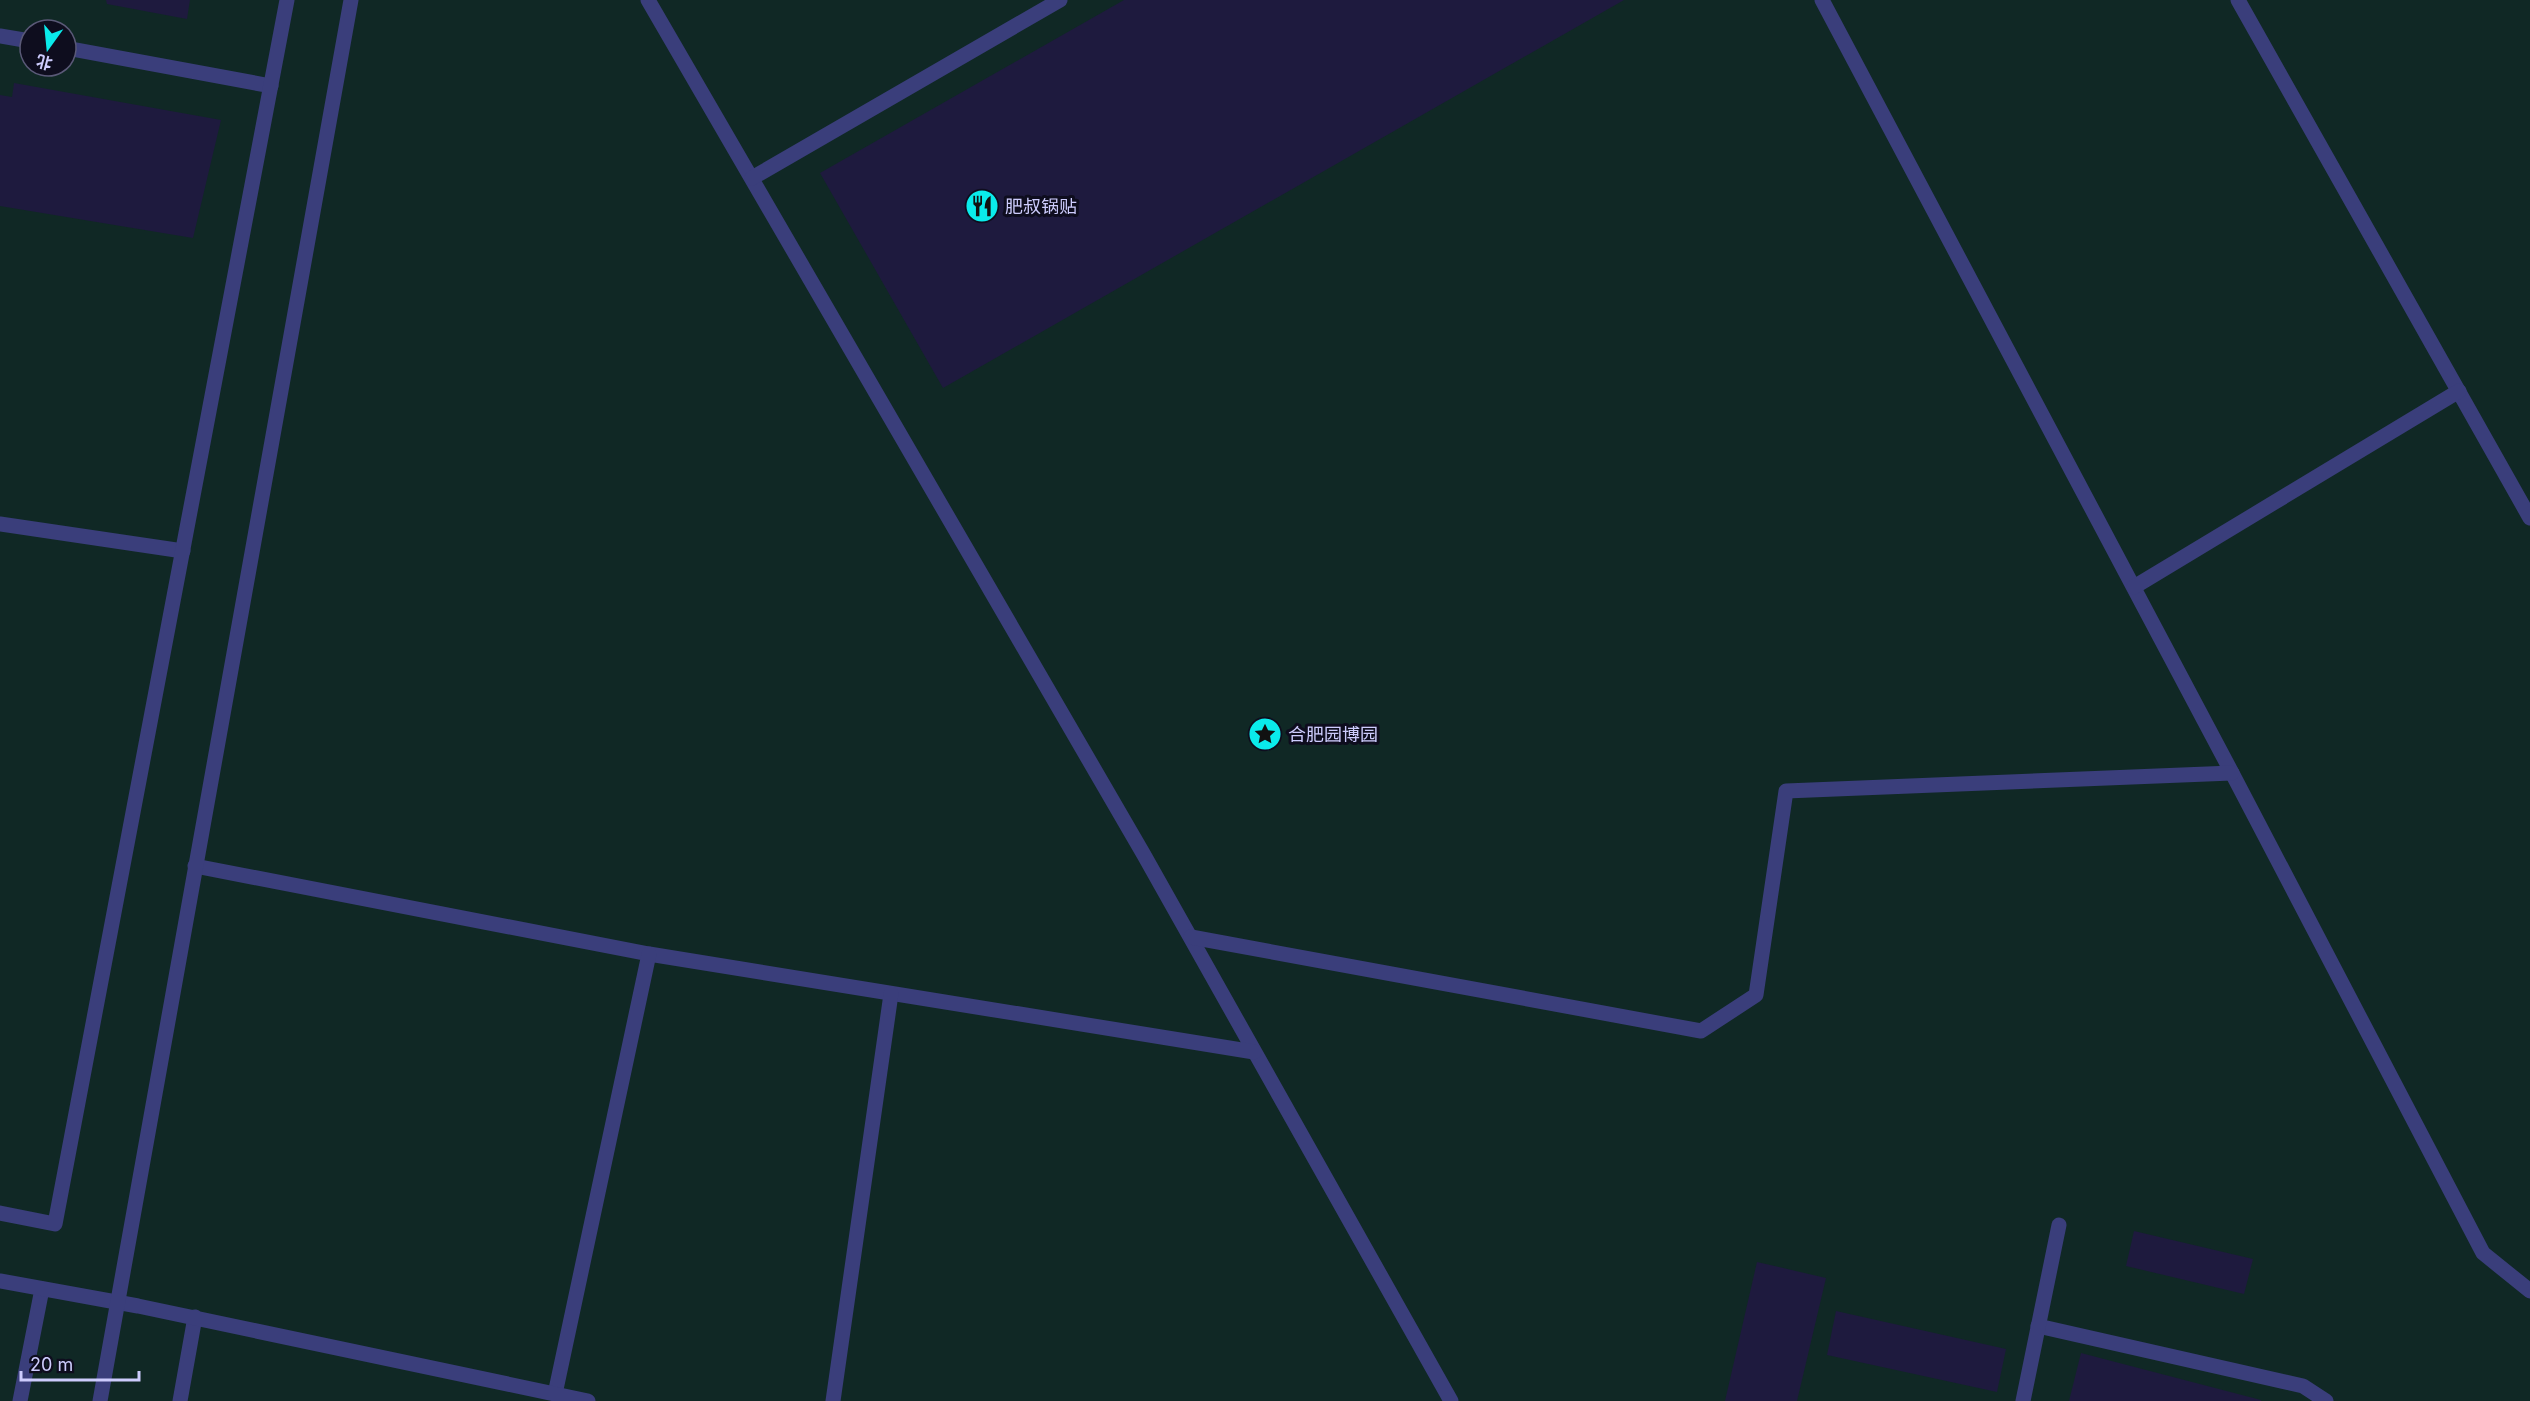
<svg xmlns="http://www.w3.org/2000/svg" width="2530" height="1401" viewBox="0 0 2530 1401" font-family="Inter,'Noto Sans SC',sans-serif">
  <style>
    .green { fill: #102825; fill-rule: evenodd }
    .building { fill: #1e1a3e }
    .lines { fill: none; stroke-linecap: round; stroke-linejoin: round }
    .service { stroke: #3a3e7b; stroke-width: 15 }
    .pedestrian { stroke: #3a3e7b; stroke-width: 15 }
    .minor { stroke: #3a3e7b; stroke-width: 15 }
    .labels { text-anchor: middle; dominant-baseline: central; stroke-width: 6; stroke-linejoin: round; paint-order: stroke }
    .poi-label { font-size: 18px; fill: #cdccfd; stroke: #0e0d1e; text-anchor: start }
  </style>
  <rect width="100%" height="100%" fill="#0e0d1e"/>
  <path class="green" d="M0,0h2530v1401h-2530zM30,30h36v36h-36z"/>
  <g class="building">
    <polygon points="106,0 190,0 187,19 107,4"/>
    <polygon points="1124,0 1624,0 943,388 820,173"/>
    <polygon points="14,83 221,120 193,238 0,206 0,95 12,97"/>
    <polygon points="2134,1231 2253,1259 2244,1294 2126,1266"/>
    <polygon points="1757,1262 1826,1278 1797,1401 1725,1401"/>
    <polygon points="1836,1311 2006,1349 1997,1392 1827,1355"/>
    <polygon points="2081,1353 2261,1400 2261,1401 2069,1401"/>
  </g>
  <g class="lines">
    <g class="service">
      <polyline points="648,0 1144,855 1451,1401"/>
      <polyline points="1822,0 2232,773 2483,1253 2530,1291"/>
      <polyline points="2238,0 2530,518"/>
      <polyline points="752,178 1060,0"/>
      <polyline points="2134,587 2459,391"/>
      <polyline points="195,866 649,954 1254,1052"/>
      <polyline points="1191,937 1701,1031 1756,995 1786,791 2232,773"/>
      <polyline points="2038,1326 2303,1386 2326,1401"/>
      <polyline points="555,1394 649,954"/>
      <polyline points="20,1401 42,1289"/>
      <polyline points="180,1401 195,1317"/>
      <polyline points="833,1401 891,994"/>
      <polyline points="2023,1401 2059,1225"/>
    </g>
    <g class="pedestrian">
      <polyline points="0,36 30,41"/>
      <polyline points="66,48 271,86"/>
      <polyline points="0,524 183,551"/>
      <polyline points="0,1213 55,1224 287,0"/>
    </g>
    <g class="minor">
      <polyline points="0,1281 138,1306 588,1401"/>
      <polyline points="100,1401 351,0"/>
    </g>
  </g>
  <defs>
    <symbol id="restaurant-disc" viewBox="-11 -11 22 22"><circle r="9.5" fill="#0aebeb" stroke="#0e0d1e"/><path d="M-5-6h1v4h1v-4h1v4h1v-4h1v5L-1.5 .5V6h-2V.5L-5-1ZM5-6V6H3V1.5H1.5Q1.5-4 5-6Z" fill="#111"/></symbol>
    <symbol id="sight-disc" viewBox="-11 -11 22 22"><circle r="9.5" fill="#0aebeb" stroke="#0e0d1e"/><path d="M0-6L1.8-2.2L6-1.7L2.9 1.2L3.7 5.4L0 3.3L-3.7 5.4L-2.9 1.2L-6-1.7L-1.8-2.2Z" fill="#111"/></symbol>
  </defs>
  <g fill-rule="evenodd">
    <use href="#restaurant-disc" x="963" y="187" width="38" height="38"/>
    <use href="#sight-disc" x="1246" y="715" width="38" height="38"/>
  </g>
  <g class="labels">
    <g class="poi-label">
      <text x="1005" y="206">肥叔锅贴</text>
      <text x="1288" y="734">合肥园博园</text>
    </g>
  </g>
  <g transform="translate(48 48) rotate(195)"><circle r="28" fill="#0e0d1e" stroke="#5a5977" stroke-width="1.5"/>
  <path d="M0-4.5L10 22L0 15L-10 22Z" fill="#0aebeb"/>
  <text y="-9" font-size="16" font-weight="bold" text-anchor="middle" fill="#cdccfd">北</text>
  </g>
  <path d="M21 1371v9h118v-9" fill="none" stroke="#cdccfd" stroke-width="3"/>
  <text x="30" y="1371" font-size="18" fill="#cdccfd" stroke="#0e0d1e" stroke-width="4.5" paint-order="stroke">20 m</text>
</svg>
